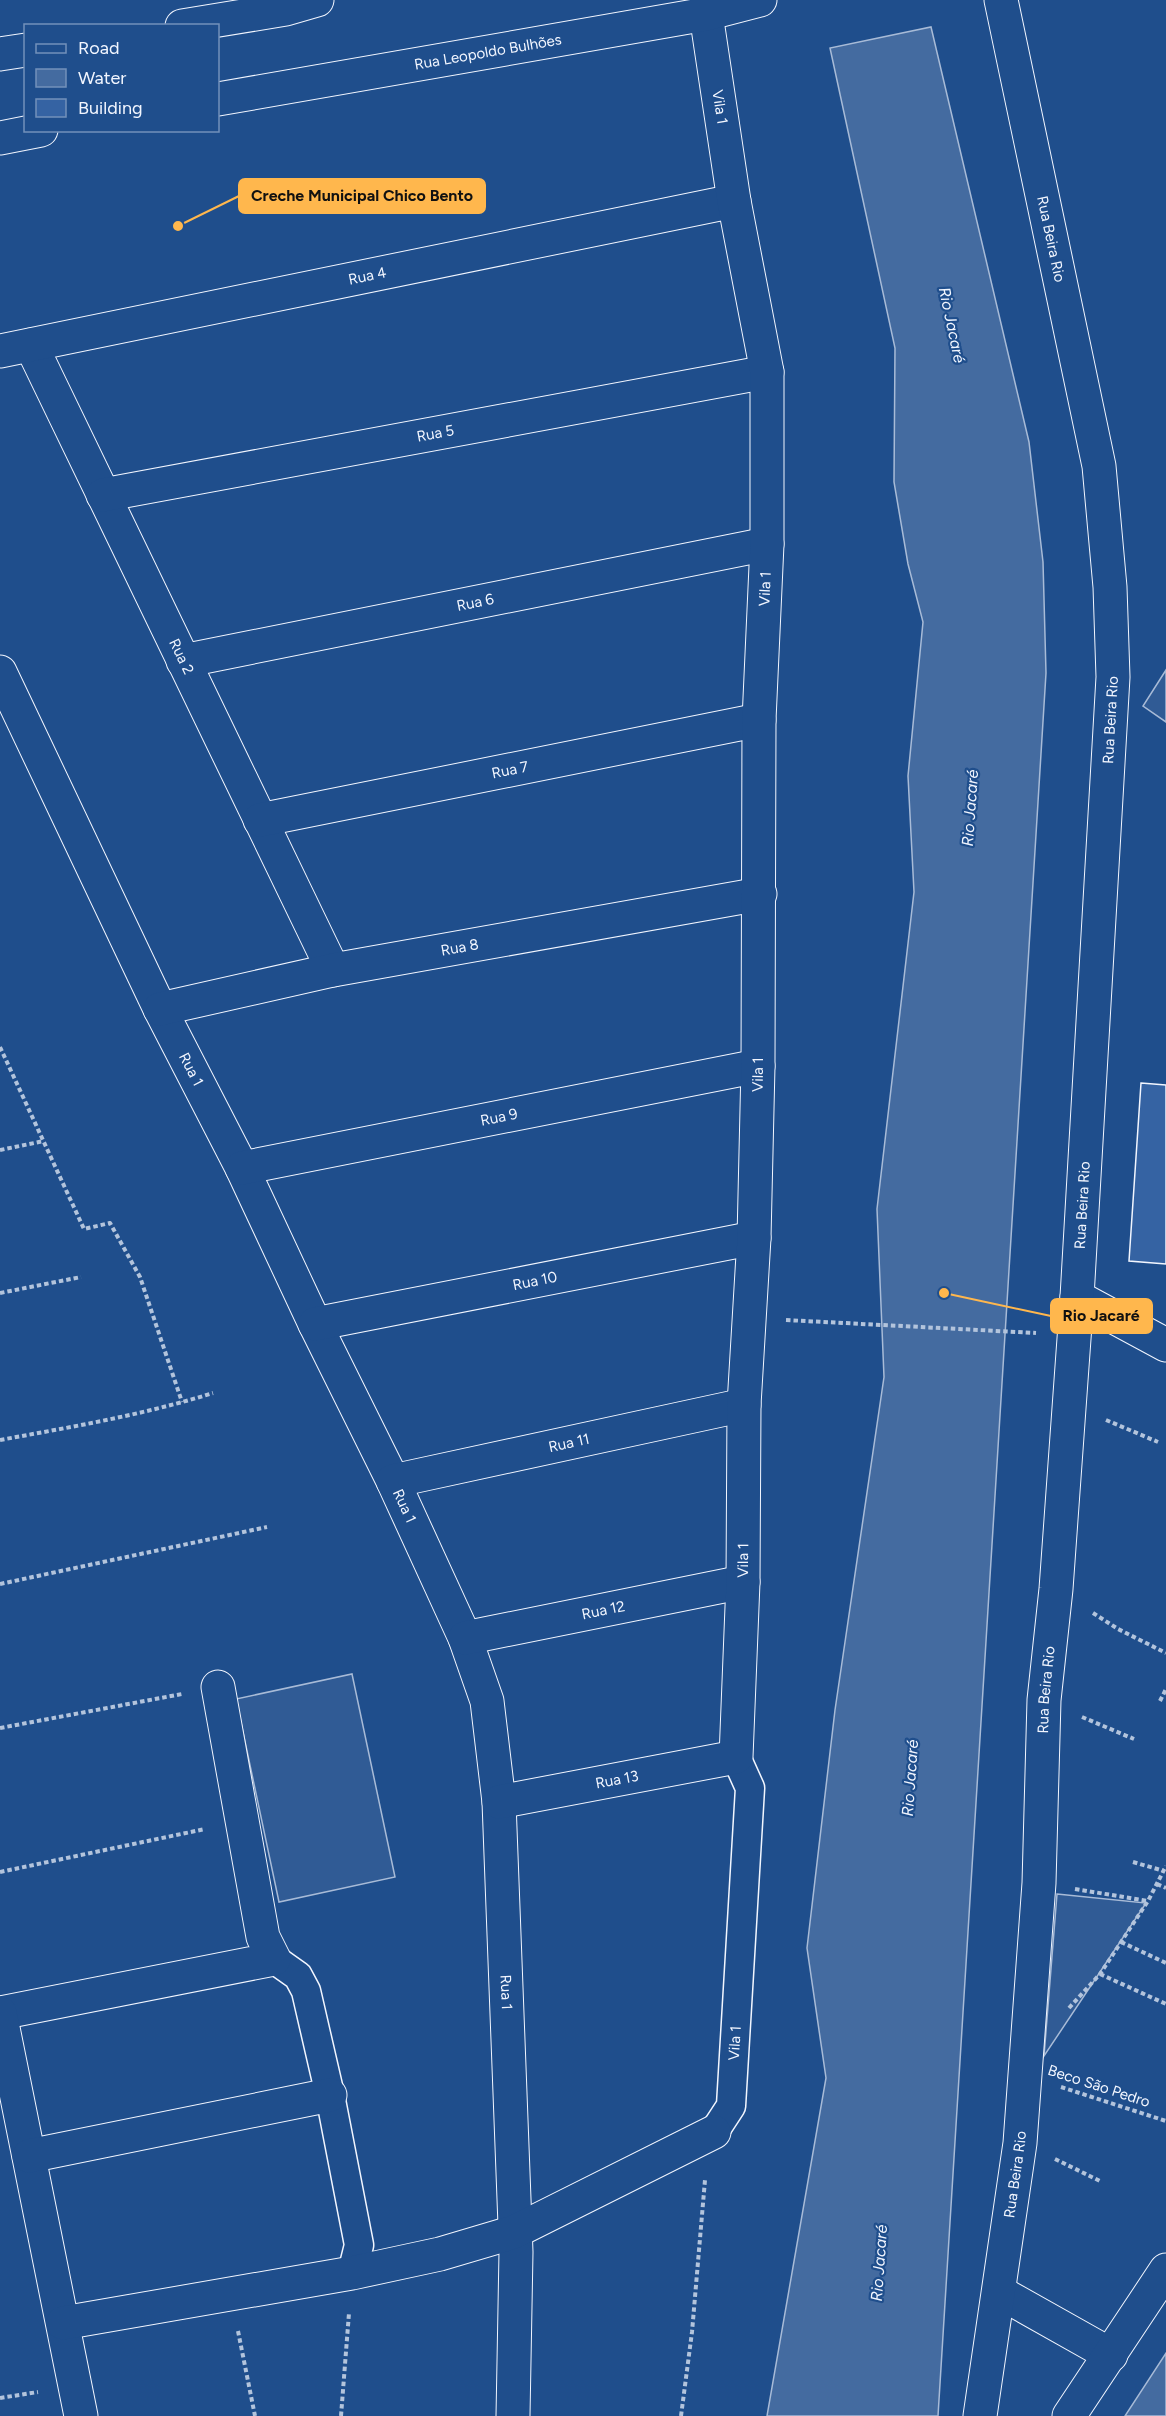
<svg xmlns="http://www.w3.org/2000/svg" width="1166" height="2416" viewBox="0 0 1166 2416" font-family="Figtree,sans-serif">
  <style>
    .built { fill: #305b95; stroke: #a8bbd7; stroke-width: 1.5 }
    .water { fill: #446ba0; stroke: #a8bbd7; stroke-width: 1.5 }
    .building { fill: #3563a3; stroke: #f2f6ff; stroke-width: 1.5 }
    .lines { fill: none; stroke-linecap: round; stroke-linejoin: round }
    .pedestrian-casing { stroke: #f2f6ff; stroke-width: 31 }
    .minor-casing { stroke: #f2f6ff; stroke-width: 35 }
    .secondary-casing { stroke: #f2f6ff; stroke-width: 35 }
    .path { stroke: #b3c4dc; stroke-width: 4; stroke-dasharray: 4.5 3; stroke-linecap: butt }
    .pedestrian { stroke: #1f4e8c; stroke-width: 28 }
    .minor { stroke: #1f4e8c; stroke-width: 33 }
    .secondary { stroke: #1f4e8c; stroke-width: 33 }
    .labels { text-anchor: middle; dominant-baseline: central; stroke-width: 4.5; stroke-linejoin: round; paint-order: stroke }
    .street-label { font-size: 15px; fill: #f2f6ff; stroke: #1f4e8c }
    .water-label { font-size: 16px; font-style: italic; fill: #f2f6ff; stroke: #1f4e8c }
    .leader { fill: none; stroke: #ffb74d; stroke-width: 2 }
    .callout-dot { fill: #ffb74d; stroke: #1f4e8c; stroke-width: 2 }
    .callout { fill: #ffb74d; stroke: #ffb74d; stroke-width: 2 }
    .callout-label { font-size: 16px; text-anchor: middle; font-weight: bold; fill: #111 }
  </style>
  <rect width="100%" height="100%" fill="#1f4e8c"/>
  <g class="built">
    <polygon points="1166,670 1166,722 1143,706"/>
    <polygon points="352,1674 395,1877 279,1902 236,1699"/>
    <polygon points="1057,1894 1146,1903 1044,2056"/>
  </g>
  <g class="water">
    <polygon points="931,27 1029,442 1043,562 1046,673 938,2416 767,2416 826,2078 807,1948 835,1710 884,1377 877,1209 914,892 908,776 923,622 908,564 894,482 895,348 830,48"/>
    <polygon points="1166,2353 1166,2416 1125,2416"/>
  </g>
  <polygon class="building" points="1141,1083 1166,1085 1166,1264 1129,1261"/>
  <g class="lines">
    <defs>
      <g id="pedestrian">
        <polyline points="274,1959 298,1976 306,1991 330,2095 359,2245 352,2273"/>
        <path id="s1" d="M714,2132l17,-26 19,-318 -14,-31"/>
      </g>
      <g id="minor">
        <path id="s2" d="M31,345l302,625"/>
        <path id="s3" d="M0,351l734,-150"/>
        <path id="s4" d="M103,495l664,-123"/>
        <path id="s5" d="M183,661l584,-117"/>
        <path id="s6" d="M0,672l160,337 82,159 73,156 78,157 72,157 22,63 12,101 17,450 -3,164"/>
        <path id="s7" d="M260,820l499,-100"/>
        <path id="s8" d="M160,1009l173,-39 427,-76"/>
        <path id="s9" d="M242,1168l516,-102"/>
        <polyline points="1077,1297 1166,1345"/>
        <path id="s10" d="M315,1324l439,-86"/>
        <path id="s11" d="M393,1481l351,-76"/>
        <path id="s12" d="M465,1638l278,-56"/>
        <path id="s13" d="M499,1802l237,-45 7,-175 1,-177 10,-167 4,-172 1,-346 8,-176v-172l-33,-171 -28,-187"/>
        <polyline points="0,2013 274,1959 263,1937 218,1687"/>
        <polyline points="0,2013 81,2416"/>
        <polyline points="29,2156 330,2095"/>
        <polyline points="999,2292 1111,2355"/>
        <polyline points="63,2323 352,2273 440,2254 514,2232 714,2132"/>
        <path id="s14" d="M980,2416l40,-273 19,-260 5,-183 12,-111 21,-292 36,-620 -3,-90 -11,-121 -98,-466"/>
        <polyline points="1069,2416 1166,2270"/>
      </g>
      <g id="secondary">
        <polyline points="182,26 286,9 317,0"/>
        <polyline points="0,54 26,50"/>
        <path id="s15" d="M218,99l488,-85 54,-14"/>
        <polyline points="0,138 41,130"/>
      </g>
    </defs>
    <use href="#pedestrian" class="pedestrian-casing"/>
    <use href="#minor" class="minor-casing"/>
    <use href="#secondary" class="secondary-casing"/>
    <g class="path">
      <polyline points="0,1047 84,1229 110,1223 140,1277 182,1402"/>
      <polyline points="0,1150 44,1141"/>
      <polyline points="0,1293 81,1277"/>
      <polyline points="786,1320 1036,1333"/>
      <polyline points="1106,1420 1158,1442"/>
      <path d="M0,1440c71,-13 143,-25 213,-47"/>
      <polyline points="0,1584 267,1527"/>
      <polyline points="1093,1613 1118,1629 1166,1653"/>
      <polyline points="1160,1701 1166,1689"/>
      <polyline points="1082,1717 1134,1739"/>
      <polyline points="0,1728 182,1694"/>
      <polyline points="1133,1862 1164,1871"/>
      <polyline points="0,1872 205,1829"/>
      <polyline points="1157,1884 1166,1888"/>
      <polyline points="1075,1889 1148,1901"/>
      <polyline points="1121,1942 1166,1963"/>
      <polyline points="1100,1974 1166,2004"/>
      <polyline points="1069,2008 1100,1974 1148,1901 1166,1866"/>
      <polyline points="1061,2087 1166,2121"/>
      <polyline points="1055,2159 1100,2181"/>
      <polyline points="238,2331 255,2416"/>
      <polyline points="0,2398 38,2392"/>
      <polyline points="341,2416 349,2313"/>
      <polyline points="681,2416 692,2332 705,2180"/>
    </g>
    <use href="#pedestrian" class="pedestrian"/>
    <use href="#minor" class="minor"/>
    <use href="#secondary" class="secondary"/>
  </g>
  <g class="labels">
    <g class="street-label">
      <text stroke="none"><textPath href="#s15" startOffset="274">Rua Leopoldo Bulhões</textPath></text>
      <text transform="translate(720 107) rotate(81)">Vila 1</text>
      <text transform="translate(1051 239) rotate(78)">Rua Beira Rio</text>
      <text stroke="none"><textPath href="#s3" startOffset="375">Rua 4</textPath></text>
      <text stroke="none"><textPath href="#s4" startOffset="338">Rua 5</textPath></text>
      <text stroke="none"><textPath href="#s13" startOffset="1410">Vila 1</textPath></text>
      <text stroke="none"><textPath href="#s5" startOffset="298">Rua 6</textPath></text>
      <text stroke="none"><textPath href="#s2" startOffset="346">Rua 2</textPath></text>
      <text stroke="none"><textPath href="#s14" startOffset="1702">Rua Beira Rio</textPath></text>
      <text stroke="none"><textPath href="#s7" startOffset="255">Rua 7</textPath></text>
      <text stroke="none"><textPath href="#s8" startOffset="306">Rua 8</textPath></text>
      <text stroke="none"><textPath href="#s6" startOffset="441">Rua 1</textPath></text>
      <text stroke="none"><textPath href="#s13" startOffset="924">Vila 1</textPath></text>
      <text stroke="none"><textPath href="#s9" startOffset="262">Rua 9</textPath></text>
      <text stroke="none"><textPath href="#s14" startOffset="1216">Rua Beira Rio</textPath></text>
      <text stroke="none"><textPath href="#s10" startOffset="224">Rua 10</textPath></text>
      <text stroke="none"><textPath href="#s11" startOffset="180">Rua 11</textPath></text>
      <text stroke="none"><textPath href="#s6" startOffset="927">Rua 1</textPath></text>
      <text stroke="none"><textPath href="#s13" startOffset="438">Vila 1</textPath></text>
      <text stroke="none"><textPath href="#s12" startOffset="141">Rua 12</textPath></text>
      <text stroke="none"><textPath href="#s14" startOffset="730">Rua Beira Rio</textPath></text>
      <text stroke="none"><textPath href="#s13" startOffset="120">Rua 13</textPath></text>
      <text stroke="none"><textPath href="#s6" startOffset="1431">Rua 1</textPath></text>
      <text stroke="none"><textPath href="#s1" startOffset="94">Vila 1</textPath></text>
      <text transform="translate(1099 2086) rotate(18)">Beco São Pedro</text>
      <text stroke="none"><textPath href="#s14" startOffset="244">Rua Beira Rio</textPath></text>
    </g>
    <g class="water-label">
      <text transform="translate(952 325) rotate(78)">Rio Jacaré</text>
      <text transform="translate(970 808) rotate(-86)">Rio Jacaré</text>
      <text transform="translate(910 1778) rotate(-86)">Rio Jacaré</text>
      <text transform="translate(879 2263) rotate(-86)">Rio Jacaré</text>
    </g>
  </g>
  <path class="leader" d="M178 226L239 196M944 1293L1051 1316"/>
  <g class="callout-dot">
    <circle cx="178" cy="226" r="6"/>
    <circle cx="944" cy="1293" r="6"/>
  </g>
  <g class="callout">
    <rect x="239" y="179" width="246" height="34" rx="6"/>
    <rect x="1051" y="1299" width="101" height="34" rx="6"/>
  </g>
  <g class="callout-label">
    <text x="362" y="201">Creche Municipal Chico Bento</text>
    <text x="1101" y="1321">Rio Jacaré</text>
  </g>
  <rect x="24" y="24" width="195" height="108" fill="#1f4e8c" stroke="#7391ba" stroke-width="1.5"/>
  <rect x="36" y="44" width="30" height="9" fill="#1f4e8c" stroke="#7391ba" stroke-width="1.5"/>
  <text x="78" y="54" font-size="18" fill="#f2f6ff">Road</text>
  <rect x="36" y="69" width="30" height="18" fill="#446ba0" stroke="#7391ba" stroke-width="1.5"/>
  <text x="78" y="84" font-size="18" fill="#f2f6ff">Water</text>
  <rect x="36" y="99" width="30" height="18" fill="#3563a3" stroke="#7391ba" stroke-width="1.5"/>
  <text x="78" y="114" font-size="18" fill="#f2f6ff">Building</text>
</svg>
